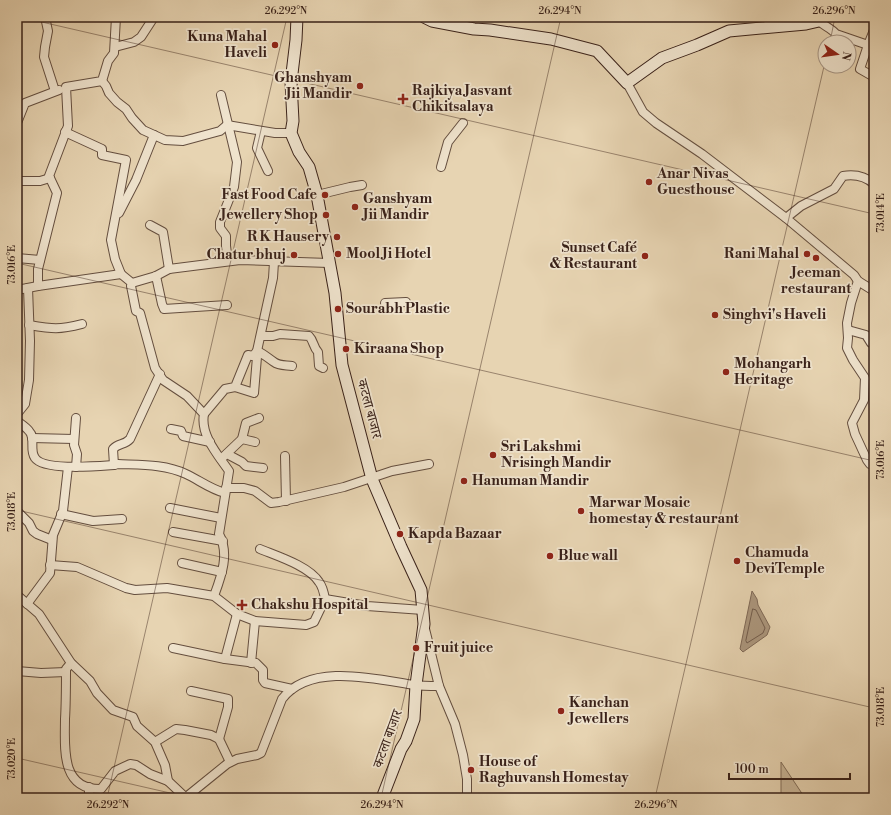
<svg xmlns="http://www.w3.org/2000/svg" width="891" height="815" viewBox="0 0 891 815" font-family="'Libre Bodoni','Noto Serif Devanagari',serif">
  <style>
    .green { fill: #c9b698; stroke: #816c58 }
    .water { fill: #ac977e; stroke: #7e6856 }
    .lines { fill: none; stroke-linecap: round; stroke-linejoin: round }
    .shore { stroke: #725c4c; stroke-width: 1 }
    .street-casing { stroke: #644e3f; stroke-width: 10 }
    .secondary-casing { stroke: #392119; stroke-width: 13 }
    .street { stroke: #efe3cd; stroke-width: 8 }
    .secondary { stroke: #efe3cd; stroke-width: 11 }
    .ticks { fill: none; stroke: #392119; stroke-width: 1; stroke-opacity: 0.45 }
    .poi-dot { fill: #8f2418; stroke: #efe3cd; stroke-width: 1.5 }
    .labels { text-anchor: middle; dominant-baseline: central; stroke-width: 3.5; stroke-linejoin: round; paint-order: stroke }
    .poi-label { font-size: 14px; font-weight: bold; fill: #392119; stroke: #efe3cd; text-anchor: start }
    .street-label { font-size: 14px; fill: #392119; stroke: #efe3cd }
    .neatline { fill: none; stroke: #392119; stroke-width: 1.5 }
    .ticks-label { font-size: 10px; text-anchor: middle; fill: #392119 }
  </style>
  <rect width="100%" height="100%" fill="#e7d4b2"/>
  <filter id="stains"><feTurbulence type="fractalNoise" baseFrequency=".005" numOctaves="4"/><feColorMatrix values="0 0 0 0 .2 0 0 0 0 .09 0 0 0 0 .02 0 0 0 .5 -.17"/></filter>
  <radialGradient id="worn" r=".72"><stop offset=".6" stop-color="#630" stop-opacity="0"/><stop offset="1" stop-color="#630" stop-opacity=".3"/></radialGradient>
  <polygon class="green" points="781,762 805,798 781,798"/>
  <polygon class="water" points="752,591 757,599 758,605 770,627 767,635 743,652 740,649"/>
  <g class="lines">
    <polygon class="shore" points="753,609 756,610 765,628 763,633 747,643 746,641"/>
    <defs>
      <g id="street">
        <polyline points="45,17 48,31 45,47 44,57 55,91"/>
        <polyline points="768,17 769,27"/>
        <path d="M819,21c5,5 12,7 17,13l32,11 6,-15"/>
        <polyline points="868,45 860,69 874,77"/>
        <polyline points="115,47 134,42 141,37 154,17"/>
        <polyline points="102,81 106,86 109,93 117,102 126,109 132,118 143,130 165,140 183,141 220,131 227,125"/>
        <polyline points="627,83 643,112 656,123 702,154 786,218 854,275 858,281 874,291"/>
        <polyline points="221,95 237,162 234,187 220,222 220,228 226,236 226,246 228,261"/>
        <polyline points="17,123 25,103 59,90"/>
        <polyline points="227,125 275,133 291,133"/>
        <polyline points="261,131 257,148 268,171"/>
        <polyline points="65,132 102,149 102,155 126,160 111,240 115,259 121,274"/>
        <polyline points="441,167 448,142 463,123"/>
        <polyline points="17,181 40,181 50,178"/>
        <polyline points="317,195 350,187 362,185"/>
        <polyline points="119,213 136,180 154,135"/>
        <path d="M786,218l15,-12 33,-17 9,-13c12,-2 22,0 31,8"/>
        <polyline points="150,225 163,232 169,269"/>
        <polyline points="17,258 40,260"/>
        <polyline points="156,276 162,304 164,309 227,305"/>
        <polyline points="858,281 851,303 847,323 848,338 847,348 853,360 865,378 864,400 852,423 855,434 867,460 870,464 874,465"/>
        <path d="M132,283l-1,3 5,25 4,2 15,55 8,12 24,16 17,18c-4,21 14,41 25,57l-10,63c11,20 2,43 -5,62"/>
        <polyline points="38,286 38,269 57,193 49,176 68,126 66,87 102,81 108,61 114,53 116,17"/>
        <polyline points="17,290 38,286 121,274 132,283 156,276 169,269 240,260 329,263"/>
        <polyline points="385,303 406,302"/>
        <path d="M29,325c24,4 30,5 53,-1"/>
        <polyline points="848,330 866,335 871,343"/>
        <path d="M261,336h12l7,-2 29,2c5,5 4,11 9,16l1,14 4,2"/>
        <path d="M257,351c7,3 11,7 17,11 5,4 12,3 18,4"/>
        <polyline points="235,387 254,393 257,357 253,356"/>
        <polyline points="17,414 25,404 29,380 30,341 28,288"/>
        <polyline points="204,414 225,389 235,387 248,355 253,356 257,351 273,278 274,262"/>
        <polyline points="76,418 74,445 77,454 76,467"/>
        <path d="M17,421c4,3 9,6 12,10 7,7 0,19 6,27 9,13 64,8 79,7l4,-1c22,1 47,0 68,10 13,6 24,15 39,19"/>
        <polyline points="171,429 181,431 183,436 210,442"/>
        <polyline points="32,438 74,439"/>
        <polyline points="242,439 255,442"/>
        <polyline points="227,454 242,462 246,466 263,468"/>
        <polyline points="285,456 286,501"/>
        <polyline points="221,459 242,439 246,423 259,418"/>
        <path d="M114,465l-1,-16c5,-6 12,-4 17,-10l30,-65"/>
        <polyline points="226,488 244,488 255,491 271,503 279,502 344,487 392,471 429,464"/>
        <polyline points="170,508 221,518"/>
        <polyline points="17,511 29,523 33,531 37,534 52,540"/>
        <polyline points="61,514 93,521 122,519"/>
        <polyline points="173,532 223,541"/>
        <path d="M260,549c17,7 49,17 59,33 4,5 5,11 6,17"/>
        <polyline points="182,563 222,572"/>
        <polyline points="50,565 77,567 126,588 135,590 167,588 214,596 237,614 255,621 306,625 314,622 325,599 367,606 423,610"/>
        <polyline points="17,595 39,614 71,663 90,681 97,693 113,710 133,717 137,726 155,742 165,765 168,781 186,798"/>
        <polyline points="27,604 50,573 53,535 63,511 68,467"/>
        <polyline points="425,629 439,686 455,724 463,755 467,779 467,798"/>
        <polyline points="173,648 225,659 256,663 263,670 263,680 265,683 292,689"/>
        <polyline points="225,659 237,614"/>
        <path d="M71,663l-5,6c0,17 0,34 -1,50 0,28 -5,71 36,70l14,-18 15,-7 6,1 14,9 18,7"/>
        <polyline points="251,663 255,621"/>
        <polyline points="17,671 41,673 66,672"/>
        <polyline points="191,691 228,699 228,707 219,739"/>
        <polyline points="155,742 176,729 185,730 211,735 219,739 230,762"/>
        <polyline points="89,787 89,798"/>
        <path d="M185,798l42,-34 10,-5 20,-4 4,-2 21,-54c28,-37 94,-20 132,-14 8,1 17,1 25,1"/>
      </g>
      <g id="secondary">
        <polyline points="297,17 296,40 291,82 293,121 291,133 299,152 309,167 317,195 335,293 342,365 372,479 401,547 421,590 424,624 416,685 414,719 406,741 401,749 382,798"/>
        <polyline points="424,17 432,21 474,29 490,30 551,39 597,51 627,83 662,58 697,45 729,31 806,24 819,21 821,17"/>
      </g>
    </defs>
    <use href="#street" class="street-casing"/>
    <use href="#secondary" class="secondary-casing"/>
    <use href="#street" class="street"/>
    <use href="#secondary" class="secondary"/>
  </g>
  <path class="ticks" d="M20,17l854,197M830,42l5,-25M17,263l857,198M17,510l857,198M17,758l175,40M107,798l180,-781M381,798l180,-781M655,798l170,-736"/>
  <g class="poi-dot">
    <circle cx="275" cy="45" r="4"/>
    <circle cx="360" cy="86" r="4"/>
    <path d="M401 93h4v4h4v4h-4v4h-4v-4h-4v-4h4z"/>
    <circle cx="649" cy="182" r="4"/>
    <circle cx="325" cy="195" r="4"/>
    <circle cx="355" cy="207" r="4"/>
    <circle cx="326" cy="215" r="4"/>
    <circle cx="337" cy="237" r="4"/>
    <circle cx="338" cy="254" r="4"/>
    <circle cx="807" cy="254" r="4"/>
    <circle cx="294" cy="255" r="4"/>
    <circle cx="645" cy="256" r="4"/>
    <circle cx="816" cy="258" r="4"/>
    <circle cx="338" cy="309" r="4"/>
    <circle cx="715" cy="315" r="4"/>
    <circle cx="346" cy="349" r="4"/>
    <circle cx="726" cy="372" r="4"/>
    <circle cx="493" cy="455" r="4"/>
    <circle cx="464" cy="481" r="4"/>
    <circle cx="581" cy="511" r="4"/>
    <circle cx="400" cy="534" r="4"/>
    <circle cx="550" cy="556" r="4"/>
    <circle cx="737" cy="561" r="4"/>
    <path d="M240 599h4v4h4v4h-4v4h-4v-4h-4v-4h4z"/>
    <circle cx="416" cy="648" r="4"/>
    <circle cx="561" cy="711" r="4"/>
    <circle cx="471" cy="770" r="4"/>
  </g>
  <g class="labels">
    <g class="poi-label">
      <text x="267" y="37" text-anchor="end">Kuna Mahal<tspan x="267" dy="16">Haveli</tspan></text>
      <text x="352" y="78" text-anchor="end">Ghanshyam<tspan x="352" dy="16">Jii Mandir</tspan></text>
      <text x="412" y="91">Rajkiya Jasvant<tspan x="412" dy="16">Chikitsalaya</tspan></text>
      <text x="657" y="174">Anar Nivas<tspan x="657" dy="16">Guesthouse</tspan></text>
      <text x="317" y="195" text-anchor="end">Fast Food Cafe</text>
      <text x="363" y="199">Ganshyam<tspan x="363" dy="16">Jii Mandir</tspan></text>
      <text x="318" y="215" text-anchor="end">Jewellery Shop</text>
      <text x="329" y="237" text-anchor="end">R K Hausery</text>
      <text x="637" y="248" text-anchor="end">Sunset Café<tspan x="637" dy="16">&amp; Restaurant</tspan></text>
      <text x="346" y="254">Mool Ji Hotel</text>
      <text x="799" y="254" text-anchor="end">Rani Mahal</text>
      <text x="286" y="255" text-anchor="end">Chatur bhuj</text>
      <text x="816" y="273" text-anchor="middle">Jeeman<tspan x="816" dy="16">restaurant</tspan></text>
      <text x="346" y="309">Sourabh Plastic</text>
      <text x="723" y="315">Singhvi's Haveli</text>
      <text x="354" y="349">Kiraana Shop</text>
      <text x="734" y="364">Mohangarh<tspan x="734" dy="16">Heritage</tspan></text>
      <text x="501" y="447">Sri Lakshmi<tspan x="501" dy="16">Nrisingh Mandir</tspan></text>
      <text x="472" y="481">Hanuman Mandir</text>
      <text x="589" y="503">Marwar Mosaic<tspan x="589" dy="16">homestay &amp; restaurant</tspan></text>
      <text x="408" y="534">Kapda Bazaar</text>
      <text x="745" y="553">Chamuda<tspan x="745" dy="16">DeviTemple</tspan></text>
      <text x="558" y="556">Blue wall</text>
      <text x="251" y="605">Chakshu Hospital</text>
      <text x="424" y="648">Fruit juice</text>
      <text x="569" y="703">Kanchan<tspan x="569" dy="16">Jewellers</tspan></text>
      <text x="479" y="762">House of<tspan x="479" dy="16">Raghuvansh Homestay</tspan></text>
    </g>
    <g class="street-label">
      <text transform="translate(369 409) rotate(75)">कटला बाजार</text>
      <text transform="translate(388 739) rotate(-70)">कटला बाजार</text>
    </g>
  </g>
  <rect width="891" height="815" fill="none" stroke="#e7d4b2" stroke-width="44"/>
  <g transform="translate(837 54) rotate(103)"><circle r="19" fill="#efe3cd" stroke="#a69585"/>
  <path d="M0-3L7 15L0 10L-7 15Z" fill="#8f2418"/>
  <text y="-6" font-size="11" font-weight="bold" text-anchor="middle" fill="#392119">N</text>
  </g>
  <path d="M729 773v6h121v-6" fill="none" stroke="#392119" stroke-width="2"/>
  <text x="735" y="773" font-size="12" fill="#392119" stroke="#efe3cd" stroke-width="3" paint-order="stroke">100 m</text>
  <rect x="22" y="22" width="847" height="771" class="neatline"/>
  <g class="ticks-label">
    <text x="286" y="14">26.292°N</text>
    <text x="560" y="14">26.294°N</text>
    <text x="834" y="14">26.296°N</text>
    <text transform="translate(880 213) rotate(-90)" y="4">73.014°E</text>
    <text transform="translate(11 265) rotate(-90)" y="4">73.016°E</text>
    <text transform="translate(880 460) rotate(-90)" y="4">73.016°E</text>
    <text transform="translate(11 512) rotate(-90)" y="4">73.018°E</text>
    <text transform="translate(880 707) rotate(-90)" y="4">73.018°E</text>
    <text transform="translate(11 759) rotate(-90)" y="4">73.020°E</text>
    <text x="108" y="808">26.292°N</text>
    <text x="382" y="808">26.294°N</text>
    <text x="656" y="808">26.296°N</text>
  </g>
  <rect width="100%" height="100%" filter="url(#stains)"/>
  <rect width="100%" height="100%" fill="url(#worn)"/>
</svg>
